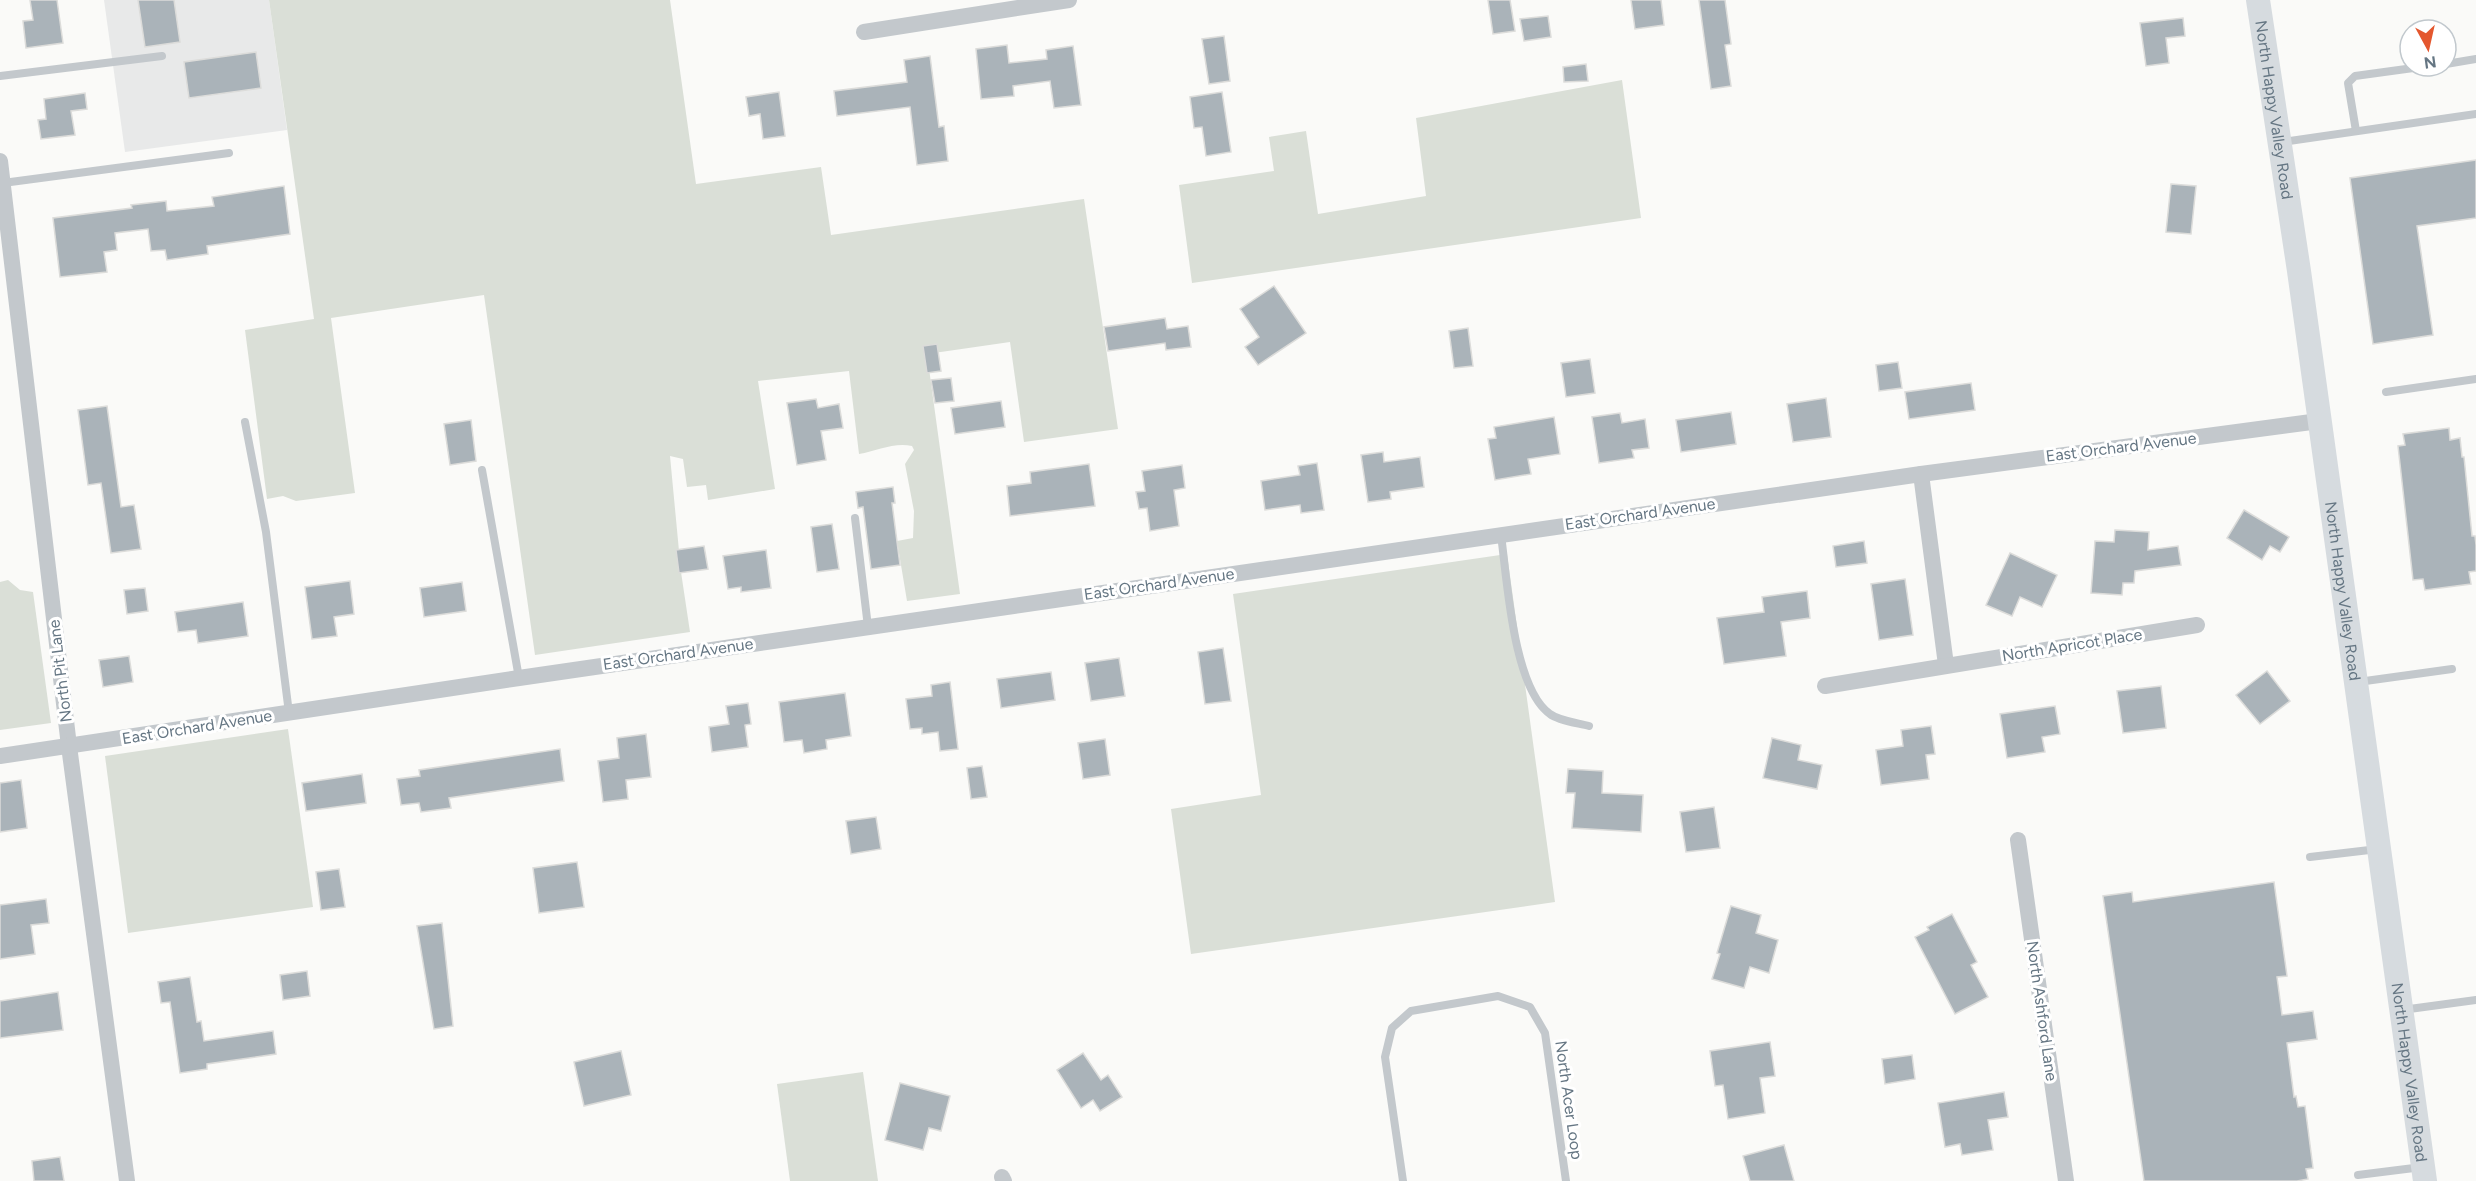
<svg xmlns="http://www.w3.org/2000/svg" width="2476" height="1181" viewBox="0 0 2476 1181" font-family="Figtree,sans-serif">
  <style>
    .built { fill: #e8e9e9 }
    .green { fill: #dadfd7 }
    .building { fill: #aab3b9; stroke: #dcdcda; stroke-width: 1.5 }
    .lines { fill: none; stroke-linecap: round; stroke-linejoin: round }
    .service { stroke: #c3c8cc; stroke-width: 8 }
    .minor { stroke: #c3c8cc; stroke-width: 16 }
    .secondary { stroke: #d6dbdf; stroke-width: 24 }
    .labels { text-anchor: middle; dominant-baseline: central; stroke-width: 6; stroke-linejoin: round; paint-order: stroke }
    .street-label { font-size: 16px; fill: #657683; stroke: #fff }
  </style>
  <rect width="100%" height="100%" fill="#fafaf8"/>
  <polygon class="built" points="104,0 269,0 287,130 125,152"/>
  <g class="green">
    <path d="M269,0h401l26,184 125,-17 10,68 253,-36 34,230 -94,13 -14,-100 -83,12 33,240 -53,7 -10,-60 16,-3 1,-27 -9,-47 9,-14 -2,-4c-18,-4 -35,5 -53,8l-10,-83 -91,10 17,108 -67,11 -2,-15 -19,2 -4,-28 -13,-3 11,116 9,60 -155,23 -51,-360 -153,23 24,175 -59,8 -13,-5 -16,3 -22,-169 69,-11z"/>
    <polygon points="1622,80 1641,218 1192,283 1179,185 1274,171 1269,137 1306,131 1318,214 1426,196 1416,118"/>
    <polygon points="1507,554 1555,902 1191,954 1171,809 1261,795 1233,594"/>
    <polygon points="8,580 20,590 33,592 51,723 0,730 0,582"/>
    <polygon points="288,729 313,907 128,933 105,756"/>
    <polygon points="863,1072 878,1181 790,1181 777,1084"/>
  </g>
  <g class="building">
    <polygon points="30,0 57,0 63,43 26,48 23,21 33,20"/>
    <polygon points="138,0 174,0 180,42 145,47"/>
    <polygon points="1488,0 1510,0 1515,31 1493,34"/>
    <polygon points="1631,0 1661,0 1664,25 1635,29"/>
    <polygon points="1699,0 1725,0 1731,44 1725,45 1731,86 1711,89"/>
    <polygon points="1548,16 1551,37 1524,41 1520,19"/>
    <polygon points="2183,18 2185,36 2166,38 2169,63 2146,66 2140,23"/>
    <polygon points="1224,36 1230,81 1209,84 1202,39"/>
    <polygon points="1007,45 1009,63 1047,59 1046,50 1073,46 1081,105 1054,108 1050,81 1013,86 1014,96 981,99 976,49"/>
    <polygon points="256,52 261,88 189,98 184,62"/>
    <polygon points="930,56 939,127 944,126 948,161 917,165 910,107 837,116 834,91 907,82 904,60"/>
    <polygon points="1586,64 1588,81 1564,82 1563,67"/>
    <polygon points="779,92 785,136 763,139 760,114 749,116 746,97"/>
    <polygon points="1222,92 1231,152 1206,156 1202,127 1194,128 1190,97"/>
    <polygon points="85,93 87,109 71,111 75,135 41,139 38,120 46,119 44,99"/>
    <polygon points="2476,160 2476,218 2417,226 2433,335 2373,344 2350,178"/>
    <polygon points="2171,184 2196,186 2191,234 2166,232"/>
    <polygon points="284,186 290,234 207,246 208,254 167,260 165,250 151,251 148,229 115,233 117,250 104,252 107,272 60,277 53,218 132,208 131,205 166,201 167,211 214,206 212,197"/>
    <polygon points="1274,286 1306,333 1258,365 1245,347 1259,337 1240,309"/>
    <polygon points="1165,318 1167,329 1188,326 1191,347 1166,350 1165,343 1108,351 1104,327"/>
    <polygon points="1468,328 1473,366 1454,368 1449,331"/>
    <polygon points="937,344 941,371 927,373 923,346"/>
    <polygon points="1590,359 1595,393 1566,397 1561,363"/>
    <polygon points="1898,362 1902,388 1879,391 1876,365"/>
    <polygon points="951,378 954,401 935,403 931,380"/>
    <polygon points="1971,383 1975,410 1909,419 1905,392"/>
    <polygon points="1826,398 1831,437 1793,442 1787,404"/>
    <polygon points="816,399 818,408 839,404 843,428 821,431 826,460 797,465 787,403"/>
    <polygon points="1001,401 1005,427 955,434 951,408"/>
    <polygon points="107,406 121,507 134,505 141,549 111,553 101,483 88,485 78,410"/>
    <polygon points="1731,412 1736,444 1681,452 1676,420"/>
    <polygon points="1620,413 1622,423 1645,419 1649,448 1632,450 1634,458 1599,463 1592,417"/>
    <polygon points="1554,417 1560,454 1528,459 1531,474 1495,480 1488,439 1496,438 1494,427"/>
    <polygon points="471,420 476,461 450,465 444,424"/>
    <polygon points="2449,428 2450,440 2460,438 2462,457 2464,457 2472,536 2475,536 2476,545 2476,571 2469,572 2471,584 2425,590 2423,579 2413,580 2398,446 2405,445 2403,434"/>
    <polygon points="1383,452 1384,462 1420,457 1424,487 1390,492 1391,499 1368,502 1361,455"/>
    <polygon points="1317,463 1324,510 1301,513 1300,505 1265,510 1261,481 1300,475 1298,466"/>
    <polygon points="1089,464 1095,506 1010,516 1007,486 1031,483 1030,472"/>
    <polygon points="1182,465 1185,488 1174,490 1179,526 1150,531 1147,508 1139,509 1136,492 1145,491 1142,471"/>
    <polygon points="893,487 895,503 892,503 900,565 871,569 863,507 858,508 856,492"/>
    <polygon points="2244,510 2289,537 2280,552 2270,546 2262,560 2227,538"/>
    <polygon points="832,524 839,569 817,572 811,527"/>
    <polygon points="2115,530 2149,532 2148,550 2178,546 2181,565 2135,571 2134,583 2123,583 2122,595 2091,593 2095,541 2114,542"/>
    <polygon points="1864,541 1867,563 1836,567 1833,546"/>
    <polygon points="704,546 708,569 679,573 676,550"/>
    <polygon points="766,550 771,588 741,592 741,587 728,589 723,556"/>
    <polygon points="2010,553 2057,575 2042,607 2020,597 2012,616 1986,605"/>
    <polygon points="1905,579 1913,635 1879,640 1871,584"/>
    <polygon points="350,581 354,614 334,617 337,636 312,639 305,587"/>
    <polygon points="462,582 466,611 424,617 420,588"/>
    <polygon points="145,588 148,611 127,614 124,590"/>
    <polygon points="1807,591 1810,618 1781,622 1786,656 1724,664 1717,618 1764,612 1762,597"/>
    <polygon points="243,602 248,636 198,643 196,630 178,632 175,612"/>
    <polygon points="1223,648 1231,701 1205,704 1198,652"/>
    <polygon points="129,656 133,682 103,687 99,660"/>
    <polygon points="1119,658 1125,696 1091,701 1085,663"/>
    <polygon points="2267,671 2290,701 2260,724 2236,695"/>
    <polygon points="1051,672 1055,700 1001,708 997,679"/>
    <polygon points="950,682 958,749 940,751 938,732 922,734 922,728 910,729 906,699 932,696 931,685"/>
    <polygon points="2161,686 2166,728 2123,733 2117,691"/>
    <polygon points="845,693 851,736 826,740 827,749 804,753 802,740 784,742 779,702"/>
    <polygon points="748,703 751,724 745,725 748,747 712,752 709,727 729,724 726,706"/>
    <polygon points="2055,706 2060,734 2042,737 2045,752 2007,758 2000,714"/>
    <polygon points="1931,726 1935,754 1926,755 1929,779 1881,785 1876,750 1903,746 1901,730"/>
    <polygon points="646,734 651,777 626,780 628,799 603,802 598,761 619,758 617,738"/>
    <polygon points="1772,738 1801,745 1798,760 1822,765 1817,789 1763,778"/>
    <polygon points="1105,739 1110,775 1083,779 1078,743"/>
    <polygon points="560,749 564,781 449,798 451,808 421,812 419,803 401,805 397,779 420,776 419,770"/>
    <polygon points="982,766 987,797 971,799 967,768"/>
    <polygon points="1568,769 1603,771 1602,793 1643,795 1641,832 1572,828 1575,793 1566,793"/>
    <polygon points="362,774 366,803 306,811 302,783"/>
    <polygon points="21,780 27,828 0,832 0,783"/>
    <polygon points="1714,807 1720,848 1686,852 1680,812"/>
    <polygon points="876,817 881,849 851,854 846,821"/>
    <polygon points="577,862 584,907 539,913 533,868"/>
    <polygon points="339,869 345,907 321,910 316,872"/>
    <polygon points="2274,882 2287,976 2277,977 2282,1015 2313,1011 2317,1039 2287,1043 2294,1097 2296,1096 2298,1107 2305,1106 2313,1168 2306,1169 2308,1179 2297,1181 2144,1181 2103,896 2132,892 2133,902"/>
    <polygon points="46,899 49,923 31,925 35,954 0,959 0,905"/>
    <polygon points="1731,906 1761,915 1756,933 1778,940 1769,973 1750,967 1744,988 1712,979 1720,954 1717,953"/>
    <polygon points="1952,914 1977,962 1971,965 1988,997 1955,1014 1915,937 1929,930 1927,927"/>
    <polygon points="442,923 453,1026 434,1029 417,926"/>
    <polygon points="307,971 310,996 283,1000 280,975"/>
    <polygon points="190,977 197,1022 201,1021 204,1041 273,1031 276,1054 207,1064 207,1069 180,1073 170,1002 161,1003 158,982"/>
    <polygon points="58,992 63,1030 0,1038 0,1001"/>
    <polygon points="1770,1042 1775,1076 1760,1078 1765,1113 1728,1119 1723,1085 1715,1086 1710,1051"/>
    <polygon points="621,1051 631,1095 584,1106 574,1062"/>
    <polygon points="1083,1053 1101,1080 1108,1075 1122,1097 1100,1111 1093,1100 1081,1108 1057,1070"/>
    <polygon points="1912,1055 1915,1079 1885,1084 1882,1059"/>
    <polygon points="900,1083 950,1096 941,1131 929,1128 923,1150 885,1140"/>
    <polygon points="2004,1092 2008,1117 1988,1120 1993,1150 1962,1155 1960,1144 1945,1147 1938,1103"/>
    <polygon points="1784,1145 1794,1181 1750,1181 1743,1156"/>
    <polygon points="60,1157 64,1181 34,1181 32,1161"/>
  </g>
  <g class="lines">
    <g class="service">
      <polyline points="2446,64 2476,59"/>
      <polyline points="0,76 162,56"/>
      <polyline points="2356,131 2348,83 2355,76 2428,66"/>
      <polyline points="2283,142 2476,114"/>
      <polyline points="3,183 229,153"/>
      <polyline points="2386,392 2476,379"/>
      <polyline points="245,422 266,532 289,713"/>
      <polyline points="482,470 519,678"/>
      <polyline points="855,518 868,627"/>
      <path d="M1501,535c6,43 12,153 49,179 9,7 28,9 39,12"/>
      <polyline points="2358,682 2452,669"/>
      <polyline points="2310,857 2378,849"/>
      <polyline points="2402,1010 2476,1000"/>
      <polyline points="2358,1175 2422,1167"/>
      <polyline points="1403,1181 1385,1057 1392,1028 1411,1011 1498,996 1530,1007 1545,1033 1566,1181"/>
    </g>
    <g class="minor">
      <polyline points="864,32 1069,0"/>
      <polyline points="0,161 69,746 127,1181"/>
      <polyline points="1921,474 1946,665"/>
      <polyline points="1825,686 2197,625"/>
      <polyline points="0,756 519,678 1921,474 2319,421"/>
      <polyline points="2018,840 2066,1181"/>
      <polyline points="1002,1177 1004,1181"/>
    </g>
    <path class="secondary" id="s1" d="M2258,0l41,271 126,910"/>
  </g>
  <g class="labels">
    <g class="street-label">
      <text stroke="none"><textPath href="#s1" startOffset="111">North Happy Valley Road</textPath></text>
      <text transform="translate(2121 447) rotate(-7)">East Orchard Avenue</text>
      <text transform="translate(1640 514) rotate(-8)">East Orchard Avenue</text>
      <text transform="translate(1159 584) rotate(-8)">East Orchard Avenue</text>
      <text stroke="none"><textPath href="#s1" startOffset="597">North Happy Valley Road</textPath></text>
      <text transform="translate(2072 645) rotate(-9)">North Apricot Place</text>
      <text transform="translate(678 654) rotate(-8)">East Orchard Avenue</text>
      <text transform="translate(60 671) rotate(-97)">North Pit Lane</text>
      <text transform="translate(197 727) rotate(-9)">East Orchard Avenue</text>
      <text transform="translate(2042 1011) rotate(82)">North Ashford Lane</text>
      <text stroke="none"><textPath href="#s1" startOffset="1083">North Happy Valley Road</textPath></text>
      <text transform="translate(1569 1100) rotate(82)">North Acer Loop</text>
    </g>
  </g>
  <g transform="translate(2428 48) rotate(172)"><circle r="28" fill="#ffffff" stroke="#c1c8cd" stroke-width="1.5"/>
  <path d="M0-4.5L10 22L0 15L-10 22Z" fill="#e4572e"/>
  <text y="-9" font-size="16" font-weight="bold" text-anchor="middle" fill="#657683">N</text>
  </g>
</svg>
